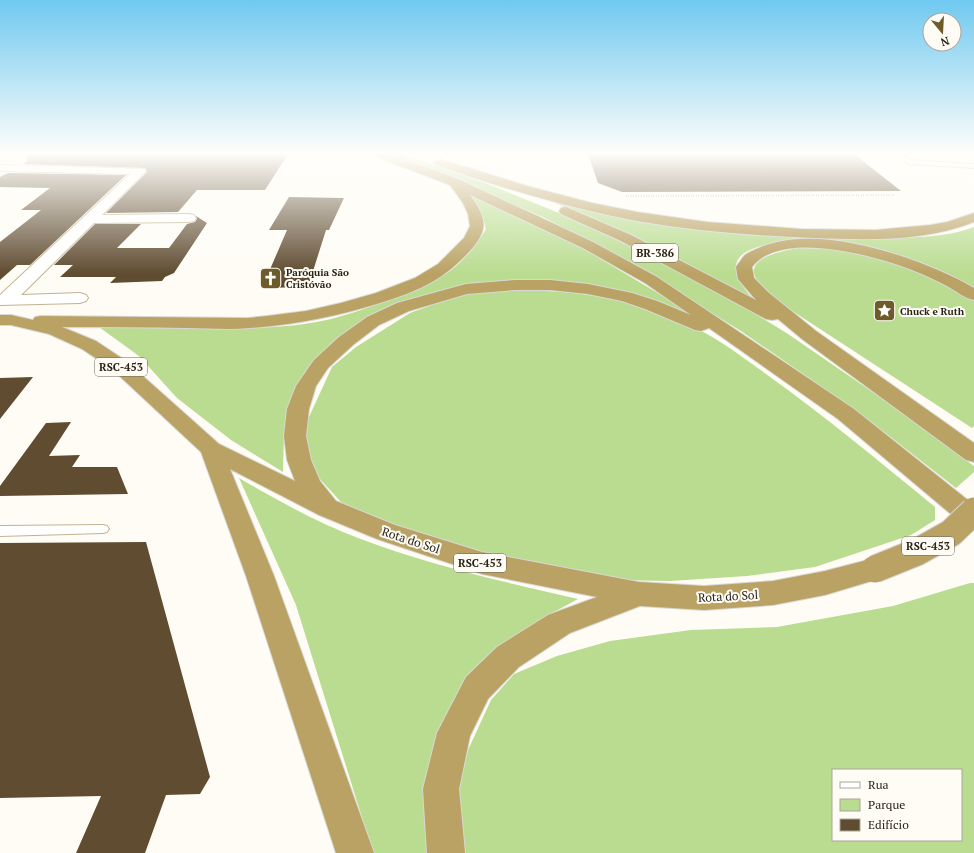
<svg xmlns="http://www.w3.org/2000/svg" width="974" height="853" viewBox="0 0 974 853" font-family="'PT Serif',serif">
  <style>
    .green { fill: #b9dc90; fill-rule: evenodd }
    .building { fill: #5f4c31 }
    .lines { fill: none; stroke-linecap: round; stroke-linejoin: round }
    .service-casing { stroke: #c1b391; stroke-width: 2 }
    .minor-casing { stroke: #c1b391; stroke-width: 2 }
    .trunk-casing { stroke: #d8d8d5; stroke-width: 2 }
    .path { stroke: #8a867c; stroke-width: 1.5; stroke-dasharray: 0.5 2; stroke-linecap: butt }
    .service { fill: #fff; fill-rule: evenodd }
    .minor { fill: #fff; fill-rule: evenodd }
    .trunk { fill: #baa264; fill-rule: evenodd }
    .trunk-bridge-casing { stroke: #d8d8d5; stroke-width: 29; stroke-linecap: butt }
    .trunk-bridge { stroke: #baa264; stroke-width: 27 }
    .labels { text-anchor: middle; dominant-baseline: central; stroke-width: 4; stroke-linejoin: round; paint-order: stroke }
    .far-poi-label { font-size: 10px; font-weight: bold; fill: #292417; stroke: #fefcf5; text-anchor: start }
    .shield { fill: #fefcf5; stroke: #69655a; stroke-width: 1 }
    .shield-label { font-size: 11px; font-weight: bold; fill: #292417 }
    .street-label { font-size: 12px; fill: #292417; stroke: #fefcf5 }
  </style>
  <rect width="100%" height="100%" fill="#fefcf5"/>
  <g class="green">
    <polygon points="384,154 401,154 488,184 559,213 613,238 678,271 736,302 788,334 890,404 974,466 974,472 956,488 861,414 741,331 661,282 593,243 543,217 477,189"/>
    <path d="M533,194l84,22 254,22c34,-1 71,1 103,-11v63l-55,-27 -129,-22c-43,5 -76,15 -36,59l-138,-72z"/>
    <path d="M469,195l38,16 77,38 129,77 -120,-40 -134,1 -51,14 -39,20 -81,89 -4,21 -1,41 -52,-32 -54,-42 -38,-42 -40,-29c35,1 71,1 106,1 42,0 85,1 126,-9 19,-5 37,-11 55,-18 46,-16 74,-28 100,-72 -3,-13 -8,-23 -17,-34z"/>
    <path d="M798,248l41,1 46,11 28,9 49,22 12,9v126l-2,2 -195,-127c-6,-6 -13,-11 -18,-18 -20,-25 24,-32 39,-35z"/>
    <path d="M520,290c55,1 102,7 154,28 34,13 63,35 92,56 59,42 114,88 169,133v13l-24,15 -96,32 -68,9 -77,5 -62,-1 -131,-24 -91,-31 -45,-23 -23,-25 -14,-25 -1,-14 6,-21 23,-50 24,-20 54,-34 30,-11 32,-9z"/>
    <path d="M239,478c38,22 77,44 119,60 71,27 146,44 220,61l-35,19 -113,165 -3,70h-54l-77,-248z"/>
    <path d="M970,583h4v270h-512l-6,-53 12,-50 23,-50 23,-26 43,-18 53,-15 81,-11 86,-3 116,-21zM833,770h128v70h-128z"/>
  </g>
  <g class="building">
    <polygon points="27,154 288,154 265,190 197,190 178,212 106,213 147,172 145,168 23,164 27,161"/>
    <polygon points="588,154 854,154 901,191 622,192 598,183"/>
    <polygon points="8,173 126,175 30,265 17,265 0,280 0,242 41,210 21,210 50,188 0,187 0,177"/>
    <polygon points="289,197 344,198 329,230 326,230 308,287 262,288 287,230 269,230"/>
    <polygon points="196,216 207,223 174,273 165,277 162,281 110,283 116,277 60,277 73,265 54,265 95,224 141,224 117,248 169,248 187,224 195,222 197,219"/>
    <polygon points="33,377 0,419 0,378"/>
    <polygon points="71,422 49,456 80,455 72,467 117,467 128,494 0,496 0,486 46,423"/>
    <polygon points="146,542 210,777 200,794 166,795 145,853 76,853 101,796 0,798 0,543"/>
  </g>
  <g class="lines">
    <defs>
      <g id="service">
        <polygon points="898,154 903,154 909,160 974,164 974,168 908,164"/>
        <polygon points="103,525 107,526 109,529 107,532 103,533 0,536 0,526"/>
      </g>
      <polygon id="minor" points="0,165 144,169 146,171 102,215 189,214 194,215 196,218 194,221 189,222 94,223 21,295 80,293 86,295 88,298 86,301 80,303 0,305 0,295 130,174 0,171"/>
      <g id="trunk">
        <path d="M373,154h17l68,25 135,63 64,35 197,132 120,96v24l-9,-3 -127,-107 -129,-91 -8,3 -6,-1 -50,-21 -23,-8 -34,-7 -38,-4h-35l-48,4 -58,17 -30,14 -26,20 -25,23 -12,18 -7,23 -3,27 5,24 9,21 16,20 59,24 87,27 157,30 65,4 69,-5 52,-10 50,-13 10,3 4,8 -4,8 -60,18 -52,10 -69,5 -64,-4 -70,27 -51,34 -31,32 -18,37 -11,53 6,64h-38l-4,-64 14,-56 29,-56 31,-30 51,-32 49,-18 -115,-23 -105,-35 -58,-24 -89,-46 44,107 100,277h-38l-90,-277 -45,-124 -89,-83 -30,-20 -33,-15 -38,-9h-11v-10h11l22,5 2,-3 6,-1 207,2 19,-2 39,-5 35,-8 35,-10 39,-15 23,-14 26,-26 6,-12 -2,-12 -5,-11 -13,-18 -76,-29zM470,195l113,53 62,35 46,32 -34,-14 -25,-8 -44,-9 -38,-4h-35l-49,4 -69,19 -30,14 -28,20 -25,23 -18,26 -9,23 -3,27 3,24 8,21 -76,-37 -93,-83 -30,-20 -34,-14c42,0 83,0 124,1 21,0 43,2 64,0 44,-3 88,-12 130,-25 35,-11 60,-21 86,-48 22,-23 23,-34 4,-60z"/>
        <path d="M440,159l91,28 61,16 45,9 70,10 94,7 74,1 55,-5 17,-3 27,-9v9c-50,20 -106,18 -159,16 -59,-2 -119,-7 -178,-17 -68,-13 -135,-33 -201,-56l-2,-2 2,-2z"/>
        <path d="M566,207l65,28 125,65 -18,-21 -2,-12c3,-4 6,-9 9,-12 4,-3 9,-5 14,-7 58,-27 163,10 215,40v12c-10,-2 -18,-9 -27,-14 -8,-4 -16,-8 -25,-12 -37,-16 -140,-47 -170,-7l2,11 15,15 47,38 158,112v19l-8,-2 -164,-121 -24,-20 -6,1 -6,-1 -145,-78 -60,-27 -2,-3 2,-3z"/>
      </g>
    </defs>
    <use href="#service" class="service-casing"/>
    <use href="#minor" class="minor-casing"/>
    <use href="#trunk" class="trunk-casing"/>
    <polyline class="path" points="626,196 896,195"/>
    <use href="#service" class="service"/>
    <use href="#minor" class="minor"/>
    <use href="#trunk" class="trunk"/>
    <defs>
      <polyline id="trunk-bridge" points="875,569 917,552 951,533 974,511"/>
    </defs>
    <use href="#trunk-bridge" class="trunk-bridge-casing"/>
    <use href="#trunk-bridge" class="trunk-bridge"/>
  </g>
  <linearGradient id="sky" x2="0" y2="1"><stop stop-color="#70c9f0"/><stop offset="0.56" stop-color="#fffefa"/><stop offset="1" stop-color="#fffefa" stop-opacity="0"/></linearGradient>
  <rect width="974" height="274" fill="url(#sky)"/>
  <defs>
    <symbol id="church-square" viewBox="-11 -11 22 22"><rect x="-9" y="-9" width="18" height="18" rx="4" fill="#6d5b29" stroke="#fefcf5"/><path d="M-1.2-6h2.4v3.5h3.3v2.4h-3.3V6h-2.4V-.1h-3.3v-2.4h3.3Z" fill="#fff"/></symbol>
    <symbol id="sight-square" viewBox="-11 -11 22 22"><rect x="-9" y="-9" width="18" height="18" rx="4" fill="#6d5b29" stroke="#fefcf5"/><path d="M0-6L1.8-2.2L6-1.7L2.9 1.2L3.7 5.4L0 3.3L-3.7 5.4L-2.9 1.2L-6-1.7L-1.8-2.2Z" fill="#fff"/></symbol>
  </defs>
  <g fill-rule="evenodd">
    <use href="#church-square" x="258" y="266" width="25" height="25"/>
    <use href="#sight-square" x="872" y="298" width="25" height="25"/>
  </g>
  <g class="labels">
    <g class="far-poi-label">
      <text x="286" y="272">Paróquia São<tspan x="286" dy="12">Cristóvão</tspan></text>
      <text x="900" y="311">Chuck e Ruth</text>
    </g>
    <g class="shield">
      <rect x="632" y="244" width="46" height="18" rx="3"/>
      <rect x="95" y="358" width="52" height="18" rx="3"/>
      <rect x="902" y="537" width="52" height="18" rx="3"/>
      <rect x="454" y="554" width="52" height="18" rx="3"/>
    </g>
    <g class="shield-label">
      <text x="655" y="253">BR-386</text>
      <text x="121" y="367">RSC-453</text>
      <text x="928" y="546">RSC-453</text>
      <text x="480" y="563">RSC-453</text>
    </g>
    <g class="street-label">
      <text transform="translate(411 540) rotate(18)">Rota do Sol</text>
      <text transform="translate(728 596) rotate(-3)">Rota do Sol</text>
    </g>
  </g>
  <rect x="832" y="769" width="130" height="72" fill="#fefcf5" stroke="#a9a69c"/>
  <rect x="840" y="782" width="20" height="6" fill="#ffffff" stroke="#a9a69c"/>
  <text x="868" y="789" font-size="12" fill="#292417">Rua</text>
  <rect x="840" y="799" width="20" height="12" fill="#b9dc90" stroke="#a9a69c"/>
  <text x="868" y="809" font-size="12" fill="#292417">Parque</text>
  <rect x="840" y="819" width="20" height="12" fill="#5f4c31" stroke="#a9a69c"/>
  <text x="868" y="829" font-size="12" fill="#292417">Edifício</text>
  <g transform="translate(942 32) rotate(162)"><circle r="19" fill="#fefcf5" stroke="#a9a69c"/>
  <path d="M0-3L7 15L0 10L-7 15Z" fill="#6d5b29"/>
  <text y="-6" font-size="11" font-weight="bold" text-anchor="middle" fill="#292417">N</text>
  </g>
</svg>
